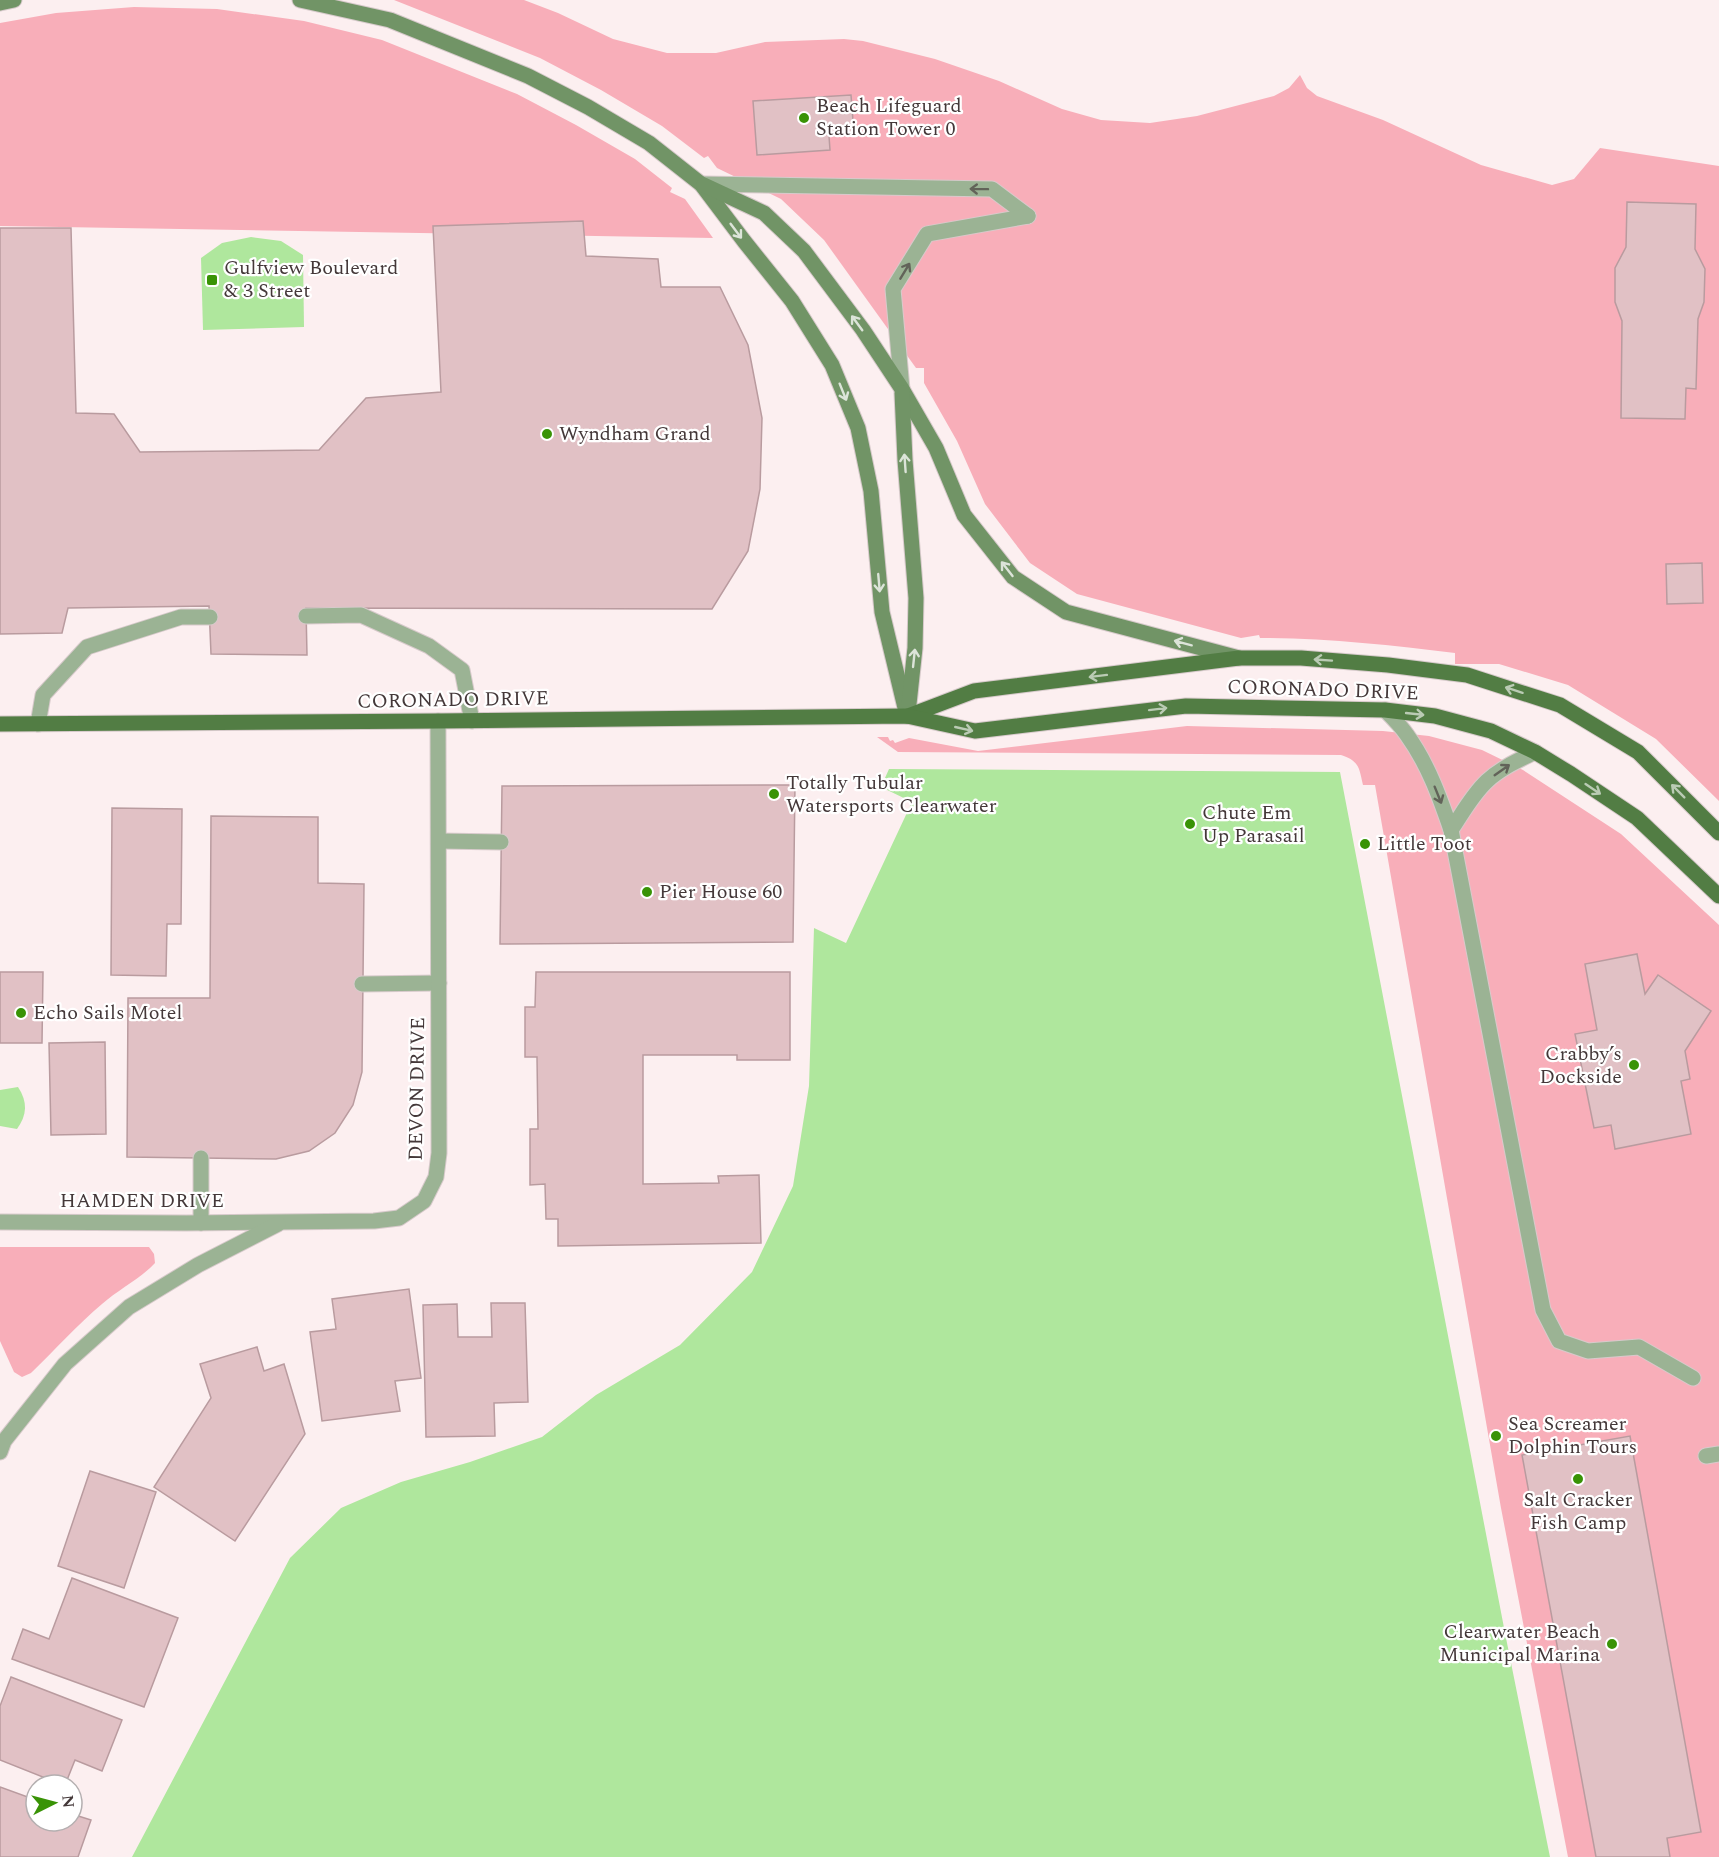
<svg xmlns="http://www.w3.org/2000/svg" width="1719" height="1857" viewBox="0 0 1719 1857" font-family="Spectral,serif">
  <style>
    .green { fill: #f8aeb9 }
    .water { fill: #afe79d }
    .building { fill: #e1c1c5; stroke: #b99b9f; stroke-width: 1.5 }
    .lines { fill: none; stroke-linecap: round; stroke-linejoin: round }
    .lane-casing { stroke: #d7cacb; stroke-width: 17 }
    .street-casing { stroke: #d7cacb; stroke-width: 17 }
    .secondary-casing { stroke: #d7cacb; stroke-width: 17 }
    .primary-casing { stroke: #d7cacb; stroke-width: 17 }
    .lane { stroke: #9bb394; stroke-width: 15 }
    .street { stroke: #9bb394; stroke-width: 15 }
    .secondary { stroke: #719466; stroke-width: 15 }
    .primary { stroke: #527d44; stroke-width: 15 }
    .oneway { stroke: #626359 }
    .oneway2 { stroke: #dce4d9 }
    .oneway3 { stroke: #bacbb4 }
    .poi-dot { fill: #399306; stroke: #fff; stroke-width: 2 }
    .labels { text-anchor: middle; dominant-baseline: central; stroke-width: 4.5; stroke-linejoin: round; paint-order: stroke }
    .poi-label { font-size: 20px; fill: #443839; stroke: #fff; text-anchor: start }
    .street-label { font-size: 20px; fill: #443839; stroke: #fff }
  </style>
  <rect width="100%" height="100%" fill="#fceff0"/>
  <g class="green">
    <path d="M394,0h130l34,13 55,26 54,14h49l49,-11 79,-3 19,2 72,18 64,22 63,28 39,11 49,3 47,-7 77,-20 15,-8 11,-13 7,13 10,8 66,24 98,45 71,20 22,-6 26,-31 119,18v635l-63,-62 -88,-54 -69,-21h-44v-11c-65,-8 -130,-15 -195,-15l-1,-3 -18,3 -164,-44 -47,-31 -45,-59 -28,-63 -33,-58v-15h-8l-92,-128 -43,-41 -64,-31 -9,-12 -4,2 -42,-32 -61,-36 -61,-32z"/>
    <polygon points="134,7 217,9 304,21 382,40 517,94 576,125 635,159 672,188 670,192 685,199 713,238 0,226 0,23 56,13"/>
    <path d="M1187,726l196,5 46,5 53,14 41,20 98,64 98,91v932h-151l-67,-349 -126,-723h-12c-4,-18 -4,-24 -22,-30l-443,-3 -21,-15h11l2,4 3,-1 2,3 14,-5 69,13z"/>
    <path d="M0,1247h149l5,7 1,9c-15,16 -36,26 -53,41 -25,21 -47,46 -71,69l-9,4 -8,-5 -14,-31z"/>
  </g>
  <g class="water">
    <polygon points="251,237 281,241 303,255 304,327 203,330 201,258 222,243"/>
    <polygon points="889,769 1340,772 1505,1633 1550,1857 132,1857 290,1558 341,1508 401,1482 470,1462 542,1437 596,1395 680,1345 752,1272 793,1186 809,1086 814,928 846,943 912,802 881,787"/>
    <path d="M18,1087c10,15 9,28 -1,42l-17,-3v-36z"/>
  </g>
  <g class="building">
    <polygon points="851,95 854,134 829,136 830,150 757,155 753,101"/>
    <polygon points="1627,202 1696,204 1695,249 1705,269 1704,302 1698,319 1696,389 1686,388 1685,419 1621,418 1622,321 1615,302 1615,268 1626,247"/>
    <polygon points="583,221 586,256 658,259 661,287 720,287 748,345 762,418 760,489 748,551 712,609 306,608 307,655 211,654 209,606 68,608 62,633 0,634 0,228 71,228 76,413 114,414 140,452 319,450 366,398 441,392 433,226"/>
    <polygon points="1702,563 1703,603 1667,604 1666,564"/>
    <polygon points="795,785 793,942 500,944 502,786"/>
    <polygon points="112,808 182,809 181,924 167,924 166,976 111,975"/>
    <polygon points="211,816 318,817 318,883 364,884 362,1072 353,1105 335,1133 309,1151 276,1159 127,1157 128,998 210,998"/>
    <polygon points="1637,954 1645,994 1658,975 1711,1011 1685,1051 1690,1079 1681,1081 1691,1134 1615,1149 1611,1125 1594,1128 1575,1034 1597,1030 1585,964"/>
    <polygon points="0,972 43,972 42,1043 0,1043"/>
    <polygon points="536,972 790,972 790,1060 737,1060 737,1055 643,1055 643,1184 719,1183 718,1176 759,1175 761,1243 558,1246 558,1219 546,1219 545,1184 530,1185 530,1129 538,1129 537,1057 525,1057 525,1007 535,1007"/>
    <polygon points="105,1042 106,1134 51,1135 49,1043"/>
    <polygon points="409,1289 421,1378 395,1381 400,1411 322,1421 310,1332 336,1329 332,1299"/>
    <polygon points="491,1303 525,1303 528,1402 494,1403 495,1436 426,1437 423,1305 457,1304 458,1337 492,1337"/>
    <polygon points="257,1347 264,1371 284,1364 305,1434 235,1541 154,1487 211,1398 200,1364"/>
    <polygon points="1630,1436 1701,1832 1667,1838 1670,1857 1596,1857 1522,1455"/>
    <polygon points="90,1471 156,1492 124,1588 58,1566"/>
    <polygon points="72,1578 178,1618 144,1707 12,1659 23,1629 49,1639"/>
    <polygon points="11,1677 122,1720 102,1771 75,1760 65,1785 63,1785 0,1760 0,1706"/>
    <polygon points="0,1787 36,1800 36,1821 72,1821 72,1814 91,1820 78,1857 0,1857"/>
  </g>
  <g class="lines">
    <defs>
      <g id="lane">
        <polyline points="701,184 992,189 1028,216"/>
        <polyline points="902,389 893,289 927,234 1028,216"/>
        <polyline points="306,616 361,615 429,646 462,670 472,721"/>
        <path d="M1385,710c8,8 16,16 22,25 21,29 33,63 44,95l92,480 16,31 29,10 51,-4 54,31"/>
        <polyline points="38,724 43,695 87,647 181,617 210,617"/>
        <path d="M1451,830c11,-16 21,-35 36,-49 14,-13 32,-21 48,-29"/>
        <polyline points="439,841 501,842"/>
        <polyline points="362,984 439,983"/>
        <polyline points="201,1223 201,1158"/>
        <polyline points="1706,1456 1719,1454"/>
      </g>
      <g id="street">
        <polyline points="0,1222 186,1223 374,1221 399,1218 424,1201 436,1177 439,1153 438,721"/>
        <polyline points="0,1452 4,1441 65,1364 129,1307 198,1265 278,1224"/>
      </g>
      <g id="secondary">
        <polyline points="300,0 390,20 528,76 588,107 649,143 701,184 744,241 792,301 832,365 858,428 871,491 882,612 907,716"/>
        <polyline points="0,3 14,0"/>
        <polyline points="704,185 764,213 804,251 863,330 902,389 936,448 964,515 1013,577 1066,612 1239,658"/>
        <polyline points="902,393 905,460 916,598 915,648 909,704"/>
      </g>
      <g id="primary">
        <polyline points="908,716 974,691 1239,658 1301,658 1388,665 1467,675 1560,705 1638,752 1719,833"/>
        <polyline points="0,724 438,721 907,716 975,731 1186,706 1385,710 1435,716 1491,731 1535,752 1571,774 1637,818 1719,896"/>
      </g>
    </defs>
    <use href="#lane" class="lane-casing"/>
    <use href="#street" class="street-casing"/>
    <use href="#secondary" class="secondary-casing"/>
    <use href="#primary" class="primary-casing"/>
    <use href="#lane" class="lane"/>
    <use href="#street" class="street"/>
    <use href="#secondary" class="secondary"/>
    <use href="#primary" class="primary"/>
  </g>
  <defs><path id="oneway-shaft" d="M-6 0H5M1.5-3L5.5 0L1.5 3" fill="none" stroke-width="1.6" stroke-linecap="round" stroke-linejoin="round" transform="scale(1.5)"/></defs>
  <g class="oneway">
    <use href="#oneway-shaft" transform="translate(979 189) rotate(-179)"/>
    <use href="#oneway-shaft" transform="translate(905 271) rotate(-59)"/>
    <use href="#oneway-shaft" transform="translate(1502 770) rotate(-35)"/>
    <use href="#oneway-shaft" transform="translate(1438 795) rotate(68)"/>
  </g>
  <g class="oneway2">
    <use href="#oneway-shaft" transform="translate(736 231) rotate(53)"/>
    <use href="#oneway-shaft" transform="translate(857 323) rotate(-126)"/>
    <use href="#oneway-shaft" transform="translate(843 392) rotate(68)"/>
    <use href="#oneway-shaft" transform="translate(905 463) rotate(-94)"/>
    <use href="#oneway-shaft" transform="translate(1007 569) rotate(-128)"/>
    <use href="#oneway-shaft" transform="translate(879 583) rotate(85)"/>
    <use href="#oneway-shaft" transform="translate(1183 643) rotate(-165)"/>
    <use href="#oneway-shaft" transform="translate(914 658) rotate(-84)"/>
  </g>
  <g class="oneway3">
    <use href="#oneway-shaft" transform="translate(1323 660) rotate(-176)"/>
    <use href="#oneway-shaft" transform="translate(1098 676) rotate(173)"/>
    <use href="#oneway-shaft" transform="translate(1514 690) rotate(-162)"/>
    <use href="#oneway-shaft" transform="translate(1158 709) rotate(-7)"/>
    <use href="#oneway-shaft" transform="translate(1415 714) rotate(6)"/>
    <use href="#oneway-shaft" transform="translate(964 729) rotate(13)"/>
    <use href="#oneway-shaft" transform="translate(1593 789) rotate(34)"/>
    <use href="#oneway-shaft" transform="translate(1678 791) rotate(-135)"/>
  </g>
  <g class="poi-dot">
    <circle cx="804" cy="118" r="6"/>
    <rect x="206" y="274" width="12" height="12" rx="3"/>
    <circle cx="547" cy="434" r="6"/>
    <circle cx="774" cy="794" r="6"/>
    <circle cx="1190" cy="824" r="6"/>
    <circle cx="1365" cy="844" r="6"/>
    <circle cx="647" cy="892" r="6"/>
    <circle cx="21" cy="1013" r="6"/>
    <circle cx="1634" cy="1065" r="6"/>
    <circle cx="1496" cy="1436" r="6"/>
    <circle cx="1578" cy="1479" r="6"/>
    <circle cx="1612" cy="1644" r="6"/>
  </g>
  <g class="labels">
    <g class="poi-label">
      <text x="816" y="106">Beach Lifeguard<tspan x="816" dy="23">Station Tower 0</tspan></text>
      <text x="224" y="268">Gulfview Boulevard<tspan x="224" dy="23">&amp; 3 Street</tspan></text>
      <text x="559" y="434">Wyndham Grand</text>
      <text x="786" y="783">Totally Tubular<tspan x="786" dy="23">Watersports Clearwater</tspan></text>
      <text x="1202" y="813">Chute Em<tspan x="1202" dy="23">Up Parasail</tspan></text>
      <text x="1377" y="844">Little Toot</text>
      <text x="659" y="892">Pier House 60</text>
      <text x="33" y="1013">Echo Sails Motel</text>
      <text x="1622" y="1054" text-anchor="end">Crabby’s<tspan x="1622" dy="23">Dockside</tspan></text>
      <text x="1508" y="1424">Sea Screamer<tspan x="1508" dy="23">Dolphin Tours</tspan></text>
      <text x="1578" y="1500" text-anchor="middle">Salt Cracker<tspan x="1578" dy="23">Fish Camp</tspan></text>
      <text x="1600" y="1632" text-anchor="end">Clearwater Beach<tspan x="1600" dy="23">Municipal Marina</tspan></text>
    </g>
    <g class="street-label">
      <text transform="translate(1323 690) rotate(2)">CORONADO DRIVE</text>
      <text transform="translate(453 700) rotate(-1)">CORONADO DRIVE</text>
      <text transform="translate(417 1089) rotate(-89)">DEVON DRIVE</text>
      <text x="142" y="1201">HAMDEN DRIVE</text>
    </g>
  </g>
  <g transform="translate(54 1803) rotate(84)"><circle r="28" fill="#ffffff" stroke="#b4afb0" stroke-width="1.5"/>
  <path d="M0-4.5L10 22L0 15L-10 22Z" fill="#399306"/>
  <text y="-9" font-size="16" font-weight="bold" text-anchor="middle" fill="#443839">N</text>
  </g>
</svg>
